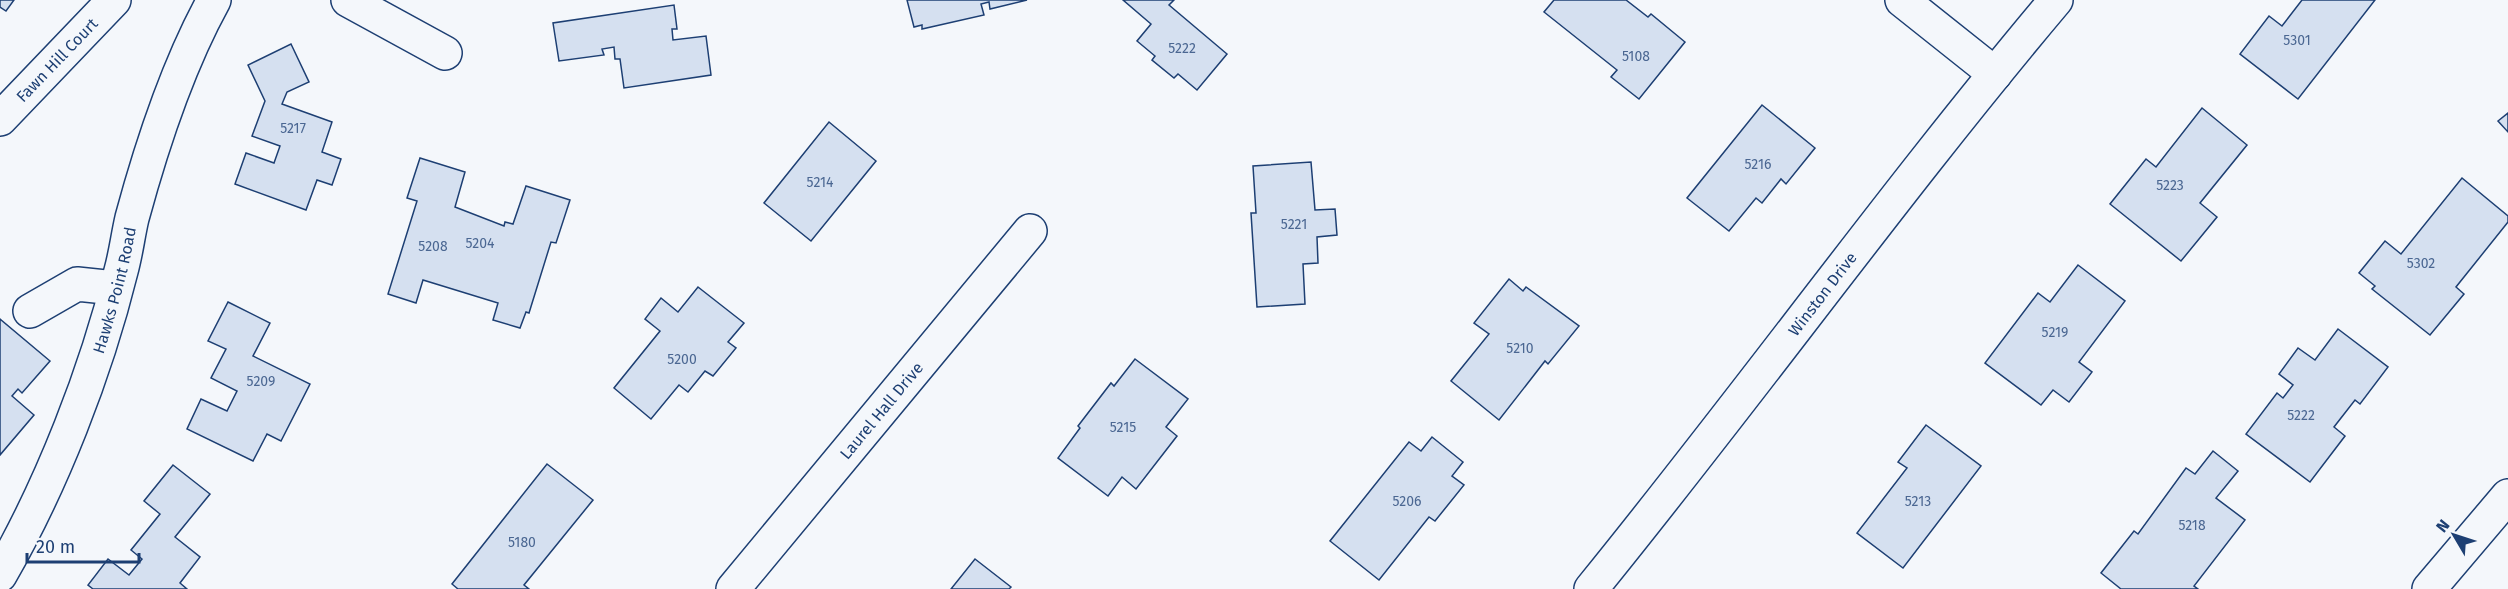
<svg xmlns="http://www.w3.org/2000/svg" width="2508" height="589" viewBox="0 0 2508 589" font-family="'Fira Sans',sans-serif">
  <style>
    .building { fill: #d5e0f0; stroke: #1d3f73; stroke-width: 1.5 }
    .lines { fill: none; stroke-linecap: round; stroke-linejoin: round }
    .minor-casing { stroke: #1d3f73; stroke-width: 36 }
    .minor { stroke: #f4f7fb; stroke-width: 33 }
    .labels { text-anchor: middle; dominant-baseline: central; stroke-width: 4.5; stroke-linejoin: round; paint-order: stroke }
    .number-label { font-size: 14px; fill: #4b6792 }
    .street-label { font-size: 16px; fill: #1d3f73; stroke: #f4f7fb }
  </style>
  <rect width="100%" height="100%" fill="#f4f7fb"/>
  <g class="building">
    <polygon points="0,0 14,0 6,11 0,7"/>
    <polygon points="907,0 1027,0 990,9 989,2 981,4 984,15 922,29 922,25 914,27"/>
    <polygon points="1123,0 1174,0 1169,5 1227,54 1197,90 1178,74 1174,78 1152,60 1155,56 1137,41 1151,24"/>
    <polygon points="1554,0 1626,0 1648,17 1651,14 1685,42 1639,99 1611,77 1617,70 1544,12"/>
    <polygon points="2302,0 2375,0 2298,99 2240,54 2269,16 2282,26"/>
    <polygon points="674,5 677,29 672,29 673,40 706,36 711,75 624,88 620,59 615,59 614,47 602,49 604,55 559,61 553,23"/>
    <polygon points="291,44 309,82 287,92 282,104 332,122 322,152 341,159 332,185 317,180 306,210 235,184 246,153 274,163 280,146 252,136 265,101 248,65"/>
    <polygon points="1762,105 1815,148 1786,184 1781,179 1762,203 1756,198 1729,231 1687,198"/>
    <polygon points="2202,108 2247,145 2200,203 2217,217 2181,261 2110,204 2146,159 2156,167"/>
    <polygon points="2508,113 2508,132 2498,121"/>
    <polygon points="829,122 876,161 811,241 764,203"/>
    <polygon points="420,158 465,172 455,207 504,226 505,222 513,224 526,186 570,200 556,243 551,242 529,313 526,312 520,328 493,320 498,303 423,280 416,303 388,294 417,201 407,198"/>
    <polygon points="1311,162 1315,210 1335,209 1337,235 1317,237 1318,263 1303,264 1305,304 1257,307 1251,213 1256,213 1253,166"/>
    <polygon points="2462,178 2508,216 2508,222 2456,287 2464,294 2430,335 2372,289 2375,286 2359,273 2385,241 2401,254"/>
    <polygon points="2078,265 2125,301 2079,362 2092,372 2069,402 2053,390 2041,405 1985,363 2038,293 2050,302"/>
    <polygon points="1509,279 1523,291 1526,287 1579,326 1548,364 1545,361 1499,420 1451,381 1489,334 1474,323"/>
    <polygon points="698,287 744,323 728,342 736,348 713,376 705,371 688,392 679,385 651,419 614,388 660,331 645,319 661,298 678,312"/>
    <polygon points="228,302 270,323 253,356 310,384 281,441 267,434 253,461 187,429 201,399 227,411 237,391 211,378 226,349 208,341"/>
    <polygon points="0,319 50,361 22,393 18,389 12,396 34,415 0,455"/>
    <polygon points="2338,329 2388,367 2360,404 2355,400 2334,427 2345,436 2310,482 2246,434 2277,393 2283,398 2293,385 2279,374 2298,348 2315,360"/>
    <polygon points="1135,359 1188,399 1166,427 1177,436 1136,489 1122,477 1108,496 1058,458 1080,428 1078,426 1111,383 1114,386"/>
    <polygon points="1926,425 1981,466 1903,568 1857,533 1907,468 1898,462"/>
    <polygon points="1432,437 1463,462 1452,476 1464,485 1435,521 1429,517 1379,580 1330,541 1409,442 1421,451"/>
    <polygon points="2213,451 2238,471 2216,498 2245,520 2194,586 2198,589 2121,589 2101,573 2134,531 2138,534 2186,468 2195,474"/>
    <polygon points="547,464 593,500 524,585 529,589 458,589 452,584"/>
    <polygon points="173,465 210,494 175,537 200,557 180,583 187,589 93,589 88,585 108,559 129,575 142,559 131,550 160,514 144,501"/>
    <polygon points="975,559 1011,587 1009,589 951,589"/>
  </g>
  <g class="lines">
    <defs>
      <g id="minor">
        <polyline points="348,0 445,53"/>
        <polyline points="1902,0 1995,74"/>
        <path id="s1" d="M0,119l114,-119"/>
        <polyline points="30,311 77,284 115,288"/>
        <path id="s2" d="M0,575c52,-90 96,-203 121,-304 5,-18 7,-36 11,-53 20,-74 45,-151 82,-218"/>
        <path id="s3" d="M733,589l297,-358"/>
        <path id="s4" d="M1591,589c158,-194 304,-398 465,-589"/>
        <polyline points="2429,589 2508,496"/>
      </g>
    </defs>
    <use href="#minor" class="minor-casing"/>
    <use href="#minor" class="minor"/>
  </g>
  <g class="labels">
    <g class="number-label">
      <text x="2297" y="40">5301</text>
      <text x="1182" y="48">5222</text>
      <text x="1636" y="56">5108</text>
      <text x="293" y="128">5217</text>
      <text x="1758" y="164">5216</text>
      <text x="820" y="182">5214</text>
      <text x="2170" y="185">5223</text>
      <text x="1294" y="224">5221</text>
      <text x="480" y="243">5204</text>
      <text x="433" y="246">5208</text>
      <text x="2421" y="263">5302</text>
      <text x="2055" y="332">5219</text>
      <text x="1520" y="348">5210</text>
      <text x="682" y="359">5200</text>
      <text x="261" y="381">5209</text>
      <text x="2301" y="415">5222</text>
      <text x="1123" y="427">5215</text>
      <text x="1407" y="501">5206</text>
      <text x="1918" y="501">5213</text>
      <text x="2192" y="525">5218</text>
      <text x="522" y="542">5180</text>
    </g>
    <g class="street-label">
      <text stroke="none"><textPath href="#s1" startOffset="82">Fawn Hill Court</textPath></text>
      <text stroke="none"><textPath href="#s2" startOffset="308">Hawks Point Road</textPath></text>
      <text stroke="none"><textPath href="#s4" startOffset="375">Winston Drive</textPath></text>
      <text stroke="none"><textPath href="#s3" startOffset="232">Laurel Hall Drive</textPath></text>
    </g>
  </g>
  <g transform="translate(2454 535) rotate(309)" stroke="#f4f7fb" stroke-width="4.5" paint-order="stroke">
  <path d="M0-4.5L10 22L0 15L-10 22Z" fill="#1d3f73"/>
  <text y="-9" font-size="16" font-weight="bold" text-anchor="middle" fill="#1d3f73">N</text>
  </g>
  <path d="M27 553v9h112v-9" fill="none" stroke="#1d3f73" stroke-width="3"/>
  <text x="36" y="553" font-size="18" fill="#1d3f73" stroke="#f4f7fb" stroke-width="4.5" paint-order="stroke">20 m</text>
</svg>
